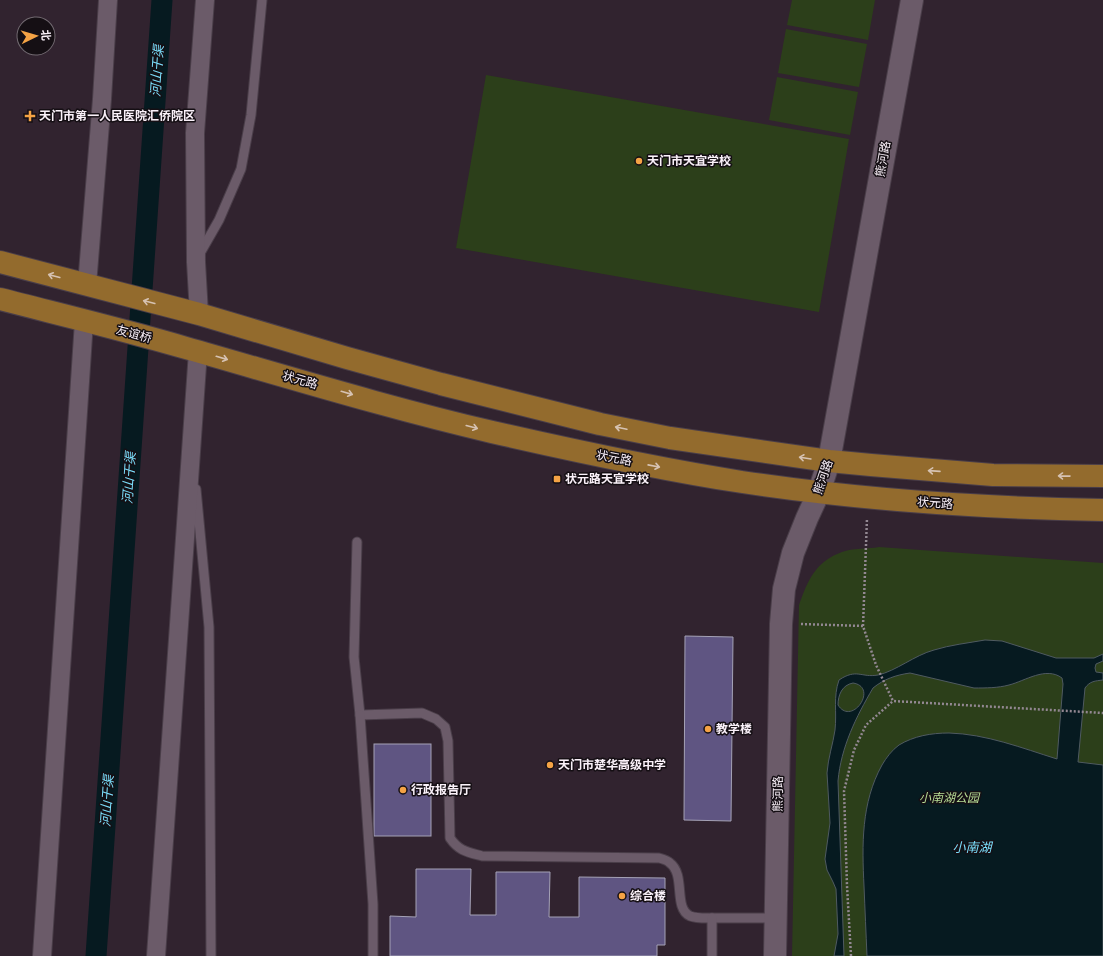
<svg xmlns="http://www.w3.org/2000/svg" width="1103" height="956" viewBox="0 0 1103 956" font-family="'Roboto Serif','Noto Sans SC',serif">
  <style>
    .green { fill: #2c3f1a }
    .water { fill: #061a20; stroke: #4f5a61; fill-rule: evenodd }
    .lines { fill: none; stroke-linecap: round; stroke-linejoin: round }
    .canal { stroke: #061a20; stroke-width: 21 }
    .building { fill: #5f5582; stroke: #a5a2b6 }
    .lane-casing { stroke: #4a3e49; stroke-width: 11 }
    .street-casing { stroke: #4a3e49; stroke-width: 20 }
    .secondary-casing { stroke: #4a3e49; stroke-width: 24 }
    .primary-casing { stroke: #4a3e49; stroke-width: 24 }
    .path { stroke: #938892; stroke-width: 2.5; stroke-dasharray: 2 2; stroke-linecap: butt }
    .lane { stroke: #6b5b69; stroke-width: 9 }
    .street { stroke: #6b5b69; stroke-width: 18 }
    .secondary { stroke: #6b5b69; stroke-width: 22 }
    .primary { stroke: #936b2d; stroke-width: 22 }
    .oneway { stroke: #d6c2b2 }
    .poi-dot { fill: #f5a345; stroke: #150f14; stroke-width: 1.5 }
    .labels { text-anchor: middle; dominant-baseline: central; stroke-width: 3; stroke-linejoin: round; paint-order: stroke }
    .poi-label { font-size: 12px; font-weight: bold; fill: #faf1f9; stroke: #150f14; text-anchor: start }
    .street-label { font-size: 12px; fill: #faf1f9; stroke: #150f14 }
    .park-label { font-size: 12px; font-style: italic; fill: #b7dd96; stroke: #150f14 }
    .water-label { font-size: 13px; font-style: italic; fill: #7bdffc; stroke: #150f14 }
  </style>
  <rect width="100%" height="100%" fill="#31232f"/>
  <g class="green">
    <polygon points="792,0 875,0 868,40 787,25"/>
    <polygon points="786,29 867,44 859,87 778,73"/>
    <polygon points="486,75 849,139 819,312 456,248"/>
    <polygon points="777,77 858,92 850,135 769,120"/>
    <path d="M879,547l224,16v393h-311l7,-351c9,-25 16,-43 43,-53 10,-4 27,-3 37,-5z"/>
  </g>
  <path class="water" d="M985,640l17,1 54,17h38l9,-4v7l-7,3 -1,4 1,4 7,1v7c-8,1 -13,1 -18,8l-7,74 25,3v191h-236c-1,-23 -2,-46 -3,-70 -2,-41 -3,-83 18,-121 4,-7 10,-15 17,-20 15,-9 32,-12 50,-12 37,1 73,15 108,26l6,-75 -1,-6c-16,-12 -37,3 -53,7 -11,3 -23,3 -35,3l-64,-15c-14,2 -26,6 -37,15 -17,29 -32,59 -35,93l6,175h-10l4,-22 -2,-45 -3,-7 -6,-12 -2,-11 5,-36 -3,-50c1,-15 6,-29 8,-43 2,-18 -2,-33 4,-50 18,-12 22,-2 39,-5 18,-4 37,-20 56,-25 16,-5 34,-7 51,-10zM853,683c26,4 -1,44 -15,22 0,-10 4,-20 15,-22z"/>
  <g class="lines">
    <polyline class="canal" points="96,956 162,0"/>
  </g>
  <g class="building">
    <polygon points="685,636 733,637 731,821 684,820"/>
    <rect x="374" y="744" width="57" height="92"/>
    <polygon points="416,869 471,869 470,915 496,915 496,872 550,872 549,917 579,917 579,877 665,878 665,945 657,945 657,956 390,956 390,916 416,917"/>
  </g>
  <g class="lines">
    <defs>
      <g id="lane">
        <polyline points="199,255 219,220 241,169 251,115 262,0"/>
        <polyline points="196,489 209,627 211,956"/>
        <path d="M357,542l-3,115 6,58 62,-2 14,6 9,8 3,14 2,97c9,13 17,14 32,18l177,2c4,1 9,3 11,5 16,12 3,45 20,53 7,3 19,2 27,2 20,0 39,0 59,0"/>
        <polyline points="360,715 373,904 373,956"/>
        <polyline points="712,956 712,918"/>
      </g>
      <g id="street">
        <polyline points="87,285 102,99 108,0"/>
        <polyline points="199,314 196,262 195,133 205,0"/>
        <polyline points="42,956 84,321"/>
        <polyline points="156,956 198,351"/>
      </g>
      <polyline id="secondary" points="775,956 781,624 784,589 793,553 807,518 819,492 829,461 912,0"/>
      <g id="primary">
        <polyline points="0,262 199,314 347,358 441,384 600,424 670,438 829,461 871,465 993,475 1103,476"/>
        <path d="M0,299c62,16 125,31 186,49 102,29 203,60 306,84 83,19 166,37 250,50 119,18 240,26 361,28"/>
      </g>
    </defs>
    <use href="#lane" class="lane-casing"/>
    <use href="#street" class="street-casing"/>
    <use href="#secondary" class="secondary-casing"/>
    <use href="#primary" class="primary-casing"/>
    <g class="path">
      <polyline points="801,624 863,626 876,665 893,701 1103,713"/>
      <polyline points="863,626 867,518"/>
      <polyline points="851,956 847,886 844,791 854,750 866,725 893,701"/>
    </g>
    <use href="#lane" class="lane"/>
    <use href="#street" class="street"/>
    <use href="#secondary" class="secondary"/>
    <use href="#primary" class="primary"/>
  </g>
  <defs><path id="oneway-shaft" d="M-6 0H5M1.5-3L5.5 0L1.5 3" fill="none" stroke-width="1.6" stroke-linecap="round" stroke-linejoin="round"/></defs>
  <g class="oneway">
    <use href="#oneway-shaft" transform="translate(54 276) rotate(-165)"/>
    <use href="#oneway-shaft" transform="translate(149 302) rotate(-166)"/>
    <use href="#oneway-shaft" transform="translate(222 358) rotate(16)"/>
    <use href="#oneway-shaft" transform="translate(347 393) rotate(16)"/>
    <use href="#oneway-shaft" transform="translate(472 427) rotate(15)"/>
    <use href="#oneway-shaft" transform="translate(621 428) rotate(-168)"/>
    <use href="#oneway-shaft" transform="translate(805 458) rotate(-171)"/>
    <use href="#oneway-shaft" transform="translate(654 466) rotate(11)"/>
    <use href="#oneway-shaft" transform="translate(934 471) rotate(-176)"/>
    <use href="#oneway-shaft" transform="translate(1064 476) rotate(-179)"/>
  </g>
  <g class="poi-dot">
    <path d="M28 110h4v4h4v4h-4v4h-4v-4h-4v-4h4z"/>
    <circle cx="639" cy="161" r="4"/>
    <rect x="553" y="475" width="8" height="8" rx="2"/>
    <circle cx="708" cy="729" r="4"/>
    <circle cx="550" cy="765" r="4"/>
    <circle cx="403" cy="790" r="4"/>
    <circle cx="622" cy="896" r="4"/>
  </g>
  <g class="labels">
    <g class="poi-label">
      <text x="39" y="116">天门市第一人民医院汇侨院区</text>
      <text x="647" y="161">天门市天宜学校</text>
      <text x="565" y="479">状元路天宜学校</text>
      <text x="716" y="729">教学楼</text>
      <text x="558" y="765">天门市楚华高级中学</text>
      <text x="411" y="790">行政报告厅</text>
      <text x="630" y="896">综合楼</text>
    </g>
    <g class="street-label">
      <text transform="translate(883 159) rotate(-80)">熊河路</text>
      <text transform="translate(134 334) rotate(15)">友谊桥</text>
      <text transform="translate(300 380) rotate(16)">状元路</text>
      <text transform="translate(614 458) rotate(11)">状元路</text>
      <text transform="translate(823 477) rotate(-71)">熊河路</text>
      <text transform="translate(935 503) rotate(4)">状元路</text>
      <text transform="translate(778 794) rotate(-89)">熊河路</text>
    </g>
    <g class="park-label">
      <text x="949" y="798">小南湖公园</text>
    </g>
    <g class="water-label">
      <text transform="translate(157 71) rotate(-86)">河山干渠</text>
      <text transform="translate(129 478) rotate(-86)">河山干渠</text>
      <text transform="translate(107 801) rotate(-86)">河山干渠</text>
      <text x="972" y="847">小南湖</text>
    </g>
  </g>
  <g transform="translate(36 36) rotate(85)"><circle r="19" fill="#150f14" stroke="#716970"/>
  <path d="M0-3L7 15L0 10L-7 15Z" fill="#f5a345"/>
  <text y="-6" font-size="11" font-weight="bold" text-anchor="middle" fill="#faf1f9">北</text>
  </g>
</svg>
